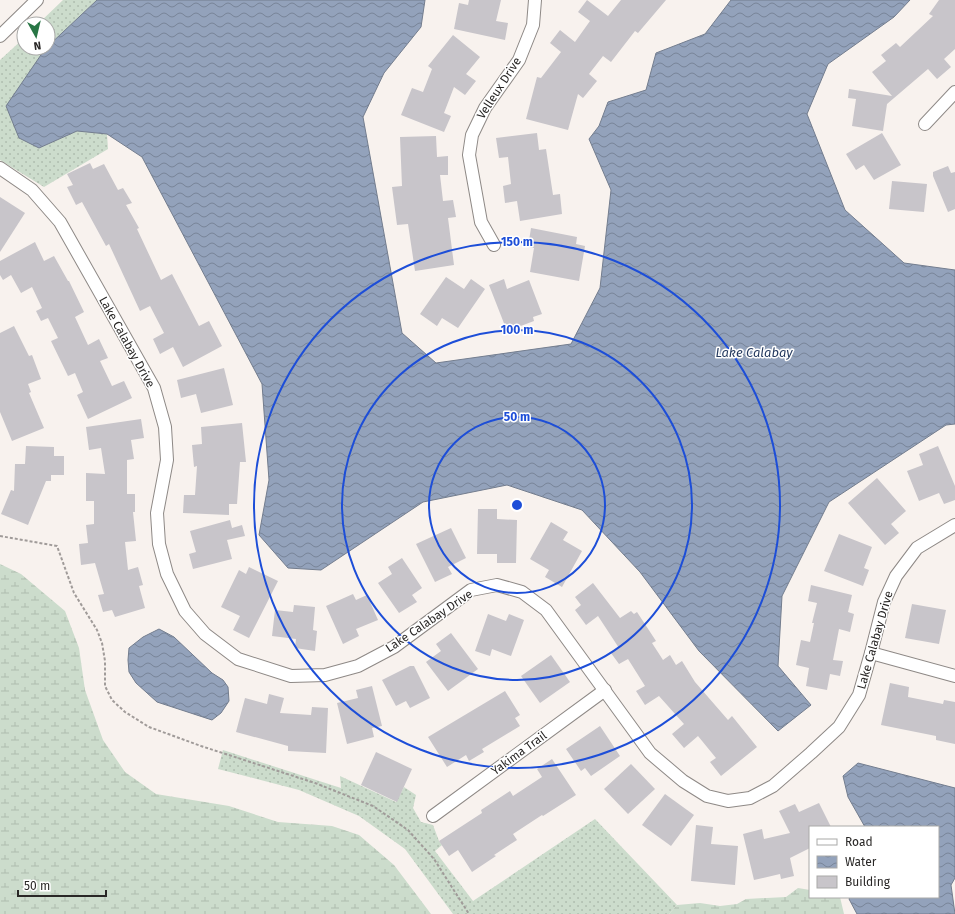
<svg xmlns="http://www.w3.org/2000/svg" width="955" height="914" viewBox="0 0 955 914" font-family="'Fira Sans',sans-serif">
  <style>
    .grass { fill: url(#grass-dots) }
    .wetland { fill: url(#wetland-marsh) }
    .water { fill: url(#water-waves); stroke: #737d8e }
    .building { fill: #c8c5ca }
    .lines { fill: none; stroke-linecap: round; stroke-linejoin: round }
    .minor-casing { stroke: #8e8986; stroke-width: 14 }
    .path { stroke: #a09b99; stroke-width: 2; stroke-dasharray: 3 2; stroke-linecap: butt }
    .minor { stroke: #fff; stroke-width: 12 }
    .ring { fill: none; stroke: #1d4ed8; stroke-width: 2 }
    .labels { text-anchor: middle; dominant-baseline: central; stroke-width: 3; stroke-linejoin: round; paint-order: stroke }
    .street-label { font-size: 12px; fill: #292726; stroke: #fff }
    .water-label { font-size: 13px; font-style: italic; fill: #263b60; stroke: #fff }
    .centre { fill: #1d4ed8; stroke: #fff; stroke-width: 2 }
    .ring-label { font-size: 12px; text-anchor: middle; font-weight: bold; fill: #1d4ed8; stroke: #fff; stroke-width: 3; stroke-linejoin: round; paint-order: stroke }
  </style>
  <defs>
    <pattern id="grass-dots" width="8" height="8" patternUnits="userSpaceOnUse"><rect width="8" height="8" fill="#ccdccc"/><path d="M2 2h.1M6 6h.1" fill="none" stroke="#afbdaf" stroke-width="1.8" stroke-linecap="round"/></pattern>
    <pattern id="wetland-marsh" width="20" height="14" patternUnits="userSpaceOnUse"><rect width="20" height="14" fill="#ccdccc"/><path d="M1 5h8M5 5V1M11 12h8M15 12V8" fill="none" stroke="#afbdaf"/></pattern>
    <pattern id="water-waves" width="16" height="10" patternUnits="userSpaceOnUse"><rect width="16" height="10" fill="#93a2bb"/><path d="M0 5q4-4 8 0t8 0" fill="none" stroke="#788498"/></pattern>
  </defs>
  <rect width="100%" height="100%" fill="#f8f2ee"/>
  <g class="grass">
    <polygon points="63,0 97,0 48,47 48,24 38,24"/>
    <polygon points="24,38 24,48 47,48 45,49 39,148 77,131 107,134 108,149 44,187 0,160 0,60"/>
    <polygon points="223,750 341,788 340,776 396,802 404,787 416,795 413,808 421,822 433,825 439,841 442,845 435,851 473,901 595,819 677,905 669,914 453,914 405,849 359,816 299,790 218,769"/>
  </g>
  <g class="wetland">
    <polygon points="0,564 21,574 65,611 79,648 85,690 103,740 125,772 156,794 229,806 278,822 332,826 359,835 394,865 431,914 0,914"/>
    <polygon points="798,888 810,890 810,897 840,897 844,914 669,914 677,905 700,903 720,906 737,904 746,899 786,897"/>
  </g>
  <g class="water">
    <polygon points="97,0 425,0 421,27 384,73 363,117 402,333 436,363 571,344 600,288 611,190 589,139 599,126 608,102 646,90 656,53 705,34 731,0 910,0 894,17 828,64 807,114 845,210 904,263 955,270 955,424 946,425 829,502 782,596 778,666 811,705 778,731 699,651 640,572 582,510 507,485 423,502 321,570 288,568 259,535 269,480 262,384 142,157 107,134 77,131 39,148 19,138 6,106 45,49"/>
    <polygon points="159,629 174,637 212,673 223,680 228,687 229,701 221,713 212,720 157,702 136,683 129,672 128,660 129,648 143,637"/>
    <polygon points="858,763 955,788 955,878 951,885 955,914 857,914 849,899 850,897 938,897 938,827 865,827 848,797 843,776"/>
  </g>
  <g class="building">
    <polygon points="469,0 501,0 496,21 508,23 505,40 454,29 459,3 468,5"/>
    <polygon points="587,0 608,16 621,0 666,0 638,33 635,31 611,62 603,56 589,74 597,81 583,98 578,94 568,130 526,119 537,77 541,78 561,52 550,43 560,30 575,42 590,21 578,12"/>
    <polygon points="939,0 955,0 955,49 944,59 951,67 937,79 928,69 887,104 883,131 852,126 856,99 848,98 849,89 892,96 872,72 886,61 881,55 896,43 900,47 933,16 929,14"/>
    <polygon points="453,35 480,57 466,74 476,81 465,95 454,87 444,113 451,116 444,132 401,115 412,88 423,92 432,69 428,66"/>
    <polygon points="537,133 539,150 546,149 553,195 560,194 562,214 520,221 517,201 505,203 503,186 511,184 508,157 499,158 496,138"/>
    <polygon points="882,133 901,165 874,180 864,165 856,170 846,154"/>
    <polygon points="436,136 437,157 448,156 448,175 440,175 443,201 453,200 456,217 448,218 454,265 415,271 408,224 397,225 392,187 402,186 400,137"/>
    <polygon points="90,163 93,169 104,164 118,190 123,188 132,203 126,205 139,228 137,229 161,280 172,274 199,326 209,321 222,346 183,367 173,347 160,354 153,339 164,333 150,306 140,311 109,244 106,246 82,202 76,205 67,187 73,185 67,174"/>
    <polygon points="948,166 951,173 955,172 955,209 948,212 933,176 933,172"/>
    <polygon points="892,181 927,184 924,212 889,209"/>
    <polygon points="0,197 25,213 0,252"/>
    <polygon points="531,228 577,237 576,244 585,246 579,281 530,272 534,248 528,247"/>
    <polygon points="35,242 44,261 54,256 68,281 69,281 84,312 75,317 88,345 99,339 108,358 100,361 112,386 124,381 132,398 88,419 77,395 83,392 75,373 68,376 51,341 58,338 48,318 41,321 36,311 42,308 32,287 21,293 11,275 3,280 0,275 0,261"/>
    <polygon points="446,277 464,289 471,279 485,289 458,328 442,318 437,326 420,314"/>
    <polygon points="504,279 507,289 529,280 542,314 533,317 534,321 507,331 489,285"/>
    <polygon points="14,326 29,356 32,355 41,379 28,384 31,392 29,393 44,428 12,441 0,412 0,333"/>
    <polygon points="224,368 233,405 201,413 196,394 181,398 177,380"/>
    <polygon points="141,419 144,438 131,440 134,459 127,460 127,494 135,494 135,512 133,512 136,541 125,542 128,570 138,567 143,585 139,586 145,608 115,617 112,610 103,612 98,595 104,594 95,563 81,565 79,544 88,543 86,525 94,524 94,501 86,501 86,473 105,474 101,448 89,450 86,427"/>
    <polygon points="242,423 246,462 240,462 237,504 229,504 229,515 183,513 184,495 195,495 197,466 194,467 192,445 202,444 201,427"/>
    <polygon points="26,446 54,447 54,456 64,456 64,475 51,475 51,481 46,481 28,525 1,514 11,490 14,491 15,464 25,464"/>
    <polygon points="938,446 955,486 955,500 944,504 939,493 919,501 907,471 923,465 919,454"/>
    <polygon points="877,478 906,511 891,524 899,533 885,545 848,503"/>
    <polygon points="478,509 497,509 497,519 517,520 516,563 497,563 497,554 477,554"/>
    <polygon points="230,520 232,528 242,525 245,536 227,540 232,559 193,569 189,554 196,552 190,531"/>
    <polygon points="551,522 568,532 563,540 582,551 562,587 545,577 549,570 530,559"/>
    <polygon points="451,528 466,558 448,567 452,574 435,582 416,544"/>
    <polygon points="839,534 872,547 864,568 869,570 863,586 824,571"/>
    <polygon points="402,558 422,588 412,595 417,602 399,613 378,583 392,574 388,567"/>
    <polygon points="249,567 278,581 249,638 233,630 240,616 221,607 239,570 246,574"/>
    <polygon points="593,583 620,618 631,611 634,614 637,612 656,641 652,643 663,660 670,655 676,665 682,661 695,682 728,720 732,716 757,747 721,776 710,762 716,758 698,736 684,748 672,734 684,724 659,696 645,705 636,691 645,686 628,659 619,664 611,653 619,648 598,616 586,625 575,610 581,605 575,597"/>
    <polygon points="811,585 852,595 848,612 854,614 850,632 839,629 833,660 843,661 840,676 830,674 827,690 806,686 809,668 796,665 801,640 810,642 814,623 812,623 817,603 808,601"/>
    <polygon points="353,594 356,600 367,595 378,620 356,629 359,636 343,644 326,606"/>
    <polygon points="912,604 946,610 939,644 905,638"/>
    <polygon points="294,605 315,607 313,630 317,631 315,651 295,648 296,639 272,636 275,610 293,612"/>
    <polygon points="488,614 506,621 509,614 524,620 511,656 492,649 490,656 475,651"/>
    <polygon points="451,633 478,669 448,691 426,662 441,651 436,644"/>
    <polygon points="551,655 570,682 540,703 521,676"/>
    <polygon points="410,666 414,666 430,698 410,708 406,701 396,706 382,680"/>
    <polygon points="890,683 909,687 908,697 943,704 944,700 955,702 955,744 936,740 936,736 881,725"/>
    <polygon points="372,686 382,726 372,728 374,737 347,744 337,703 358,698 356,690"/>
    <polygon points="505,691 520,715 515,718 520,726 482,749 484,752 469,761 466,755 447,767 428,737"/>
    <polygon points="269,694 284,698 280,713 311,715 312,707 328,708 326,753 288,751 288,746 236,732 245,698 267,704"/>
    <polygon points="600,726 620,756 591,776 585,768 581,771 566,749"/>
    <polygon points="376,752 412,769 397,802 361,785"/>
    <polygon points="552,759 576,795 543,816 542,815 513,834 517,840 494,855 496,856 472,872 458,850 449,856 439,841 482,813 481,810 510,791 513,796 542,777 537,769"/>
    <polygon points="631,764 655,789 628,814 604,789"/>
    <polygon points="665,794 694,815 671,846 642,825"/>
    <polygon points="819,803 831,827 810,827 810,848 790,858 794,876 781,879 780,874 754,880 743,834 762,829 764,839 790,833 779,811 795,804 799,812"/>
    <polygon points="696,825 713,827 711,844 738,846 735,885 691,881"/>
  </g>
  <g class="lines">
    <defs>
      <g id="minor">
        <polyline points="0,36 37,0"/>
        <polyline points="925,124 955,92"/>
        <polyline points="0,168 32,190 60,222 154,388 165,427 167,460 157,513 159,544 167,574 185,611 205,634 238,659 291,676 325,675 358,666 394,647 471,590 497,585 522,592 546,610 650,753 683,781 707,796 728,801 750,798 773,786 811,753 839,727 859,695 871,653 884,602 896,576 917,548 955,525"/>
        <polyline points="494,245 481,222 469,155 472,135 485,108 519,60 533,25 535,0"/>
        <polyline points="871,653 955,676"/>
        <polyline points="433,816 605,690"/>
      </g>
    </defs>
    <use href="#minor" class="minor-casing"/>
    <polyline class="path" points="0,536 57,546 74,593 97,630 102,643 105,661 105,686 112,700 125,712 149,727 201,746 315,783 373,806 408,830 434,859 469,914"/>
    <use href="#minor" class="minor"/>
  </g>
  <g class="ring">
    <circle cx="517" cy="505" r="88"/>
    <circle cx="517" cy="505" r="175"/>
    <circle cx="517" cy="505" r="263"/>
  </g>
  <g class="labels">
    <g class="street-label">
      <text transform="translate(499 88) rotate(-57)">Velleux Drive</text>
      <text transform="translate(127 342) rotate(61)">Lake Calabay Drive</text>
      <text transform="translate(429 621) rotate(-34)">Lake Calabay Drive</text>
      <text transform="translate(875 640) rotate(-74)">Lake Calabay Drive</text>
      <text transform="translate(519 753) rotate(-36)">Yakima Trail</text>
    </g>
    <g class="water-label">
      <text x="754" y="352">Lake Calabay</text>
    </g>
  </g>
  <circle cx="517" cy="505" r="6" class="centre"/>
  <g class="ring-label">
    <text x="517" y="246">150 m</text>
    <text x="517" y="334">100 m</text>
    <text x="517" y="421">50 m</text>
  </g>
  <rect x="809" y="826" width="130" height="72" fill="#ffffff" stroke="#a9a9a8"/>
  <rect x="817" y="839" width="20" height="6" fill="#ffffff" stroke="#a9a9a8"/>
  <text x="845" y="846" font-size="12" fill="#292726">Road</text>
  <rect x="817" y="856" width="20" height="12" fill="url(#water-waves)" stroke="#a9a9a8"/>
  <text x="845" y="866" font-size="12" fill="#292726">Water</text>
  <rect x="817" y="876" width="20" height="12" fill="#c8c5ca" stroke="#a9a9a8"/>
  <text x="845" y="886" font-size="12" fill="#292726">Building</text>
  <g transform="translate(36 36) rotate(172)"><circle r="19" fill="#ffffff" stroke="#a9a9a8"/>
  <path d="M0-3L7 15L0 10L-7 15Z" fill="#287645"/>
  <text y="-6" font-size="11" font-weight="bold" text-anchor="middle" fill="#292726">N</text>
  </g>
  <path d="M18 890v6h88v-6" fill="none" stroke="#292726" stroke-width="2"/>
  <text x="24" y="890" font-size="12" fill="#292726" stroke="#ffffff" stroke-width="3" paint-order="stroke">50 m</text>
</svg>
